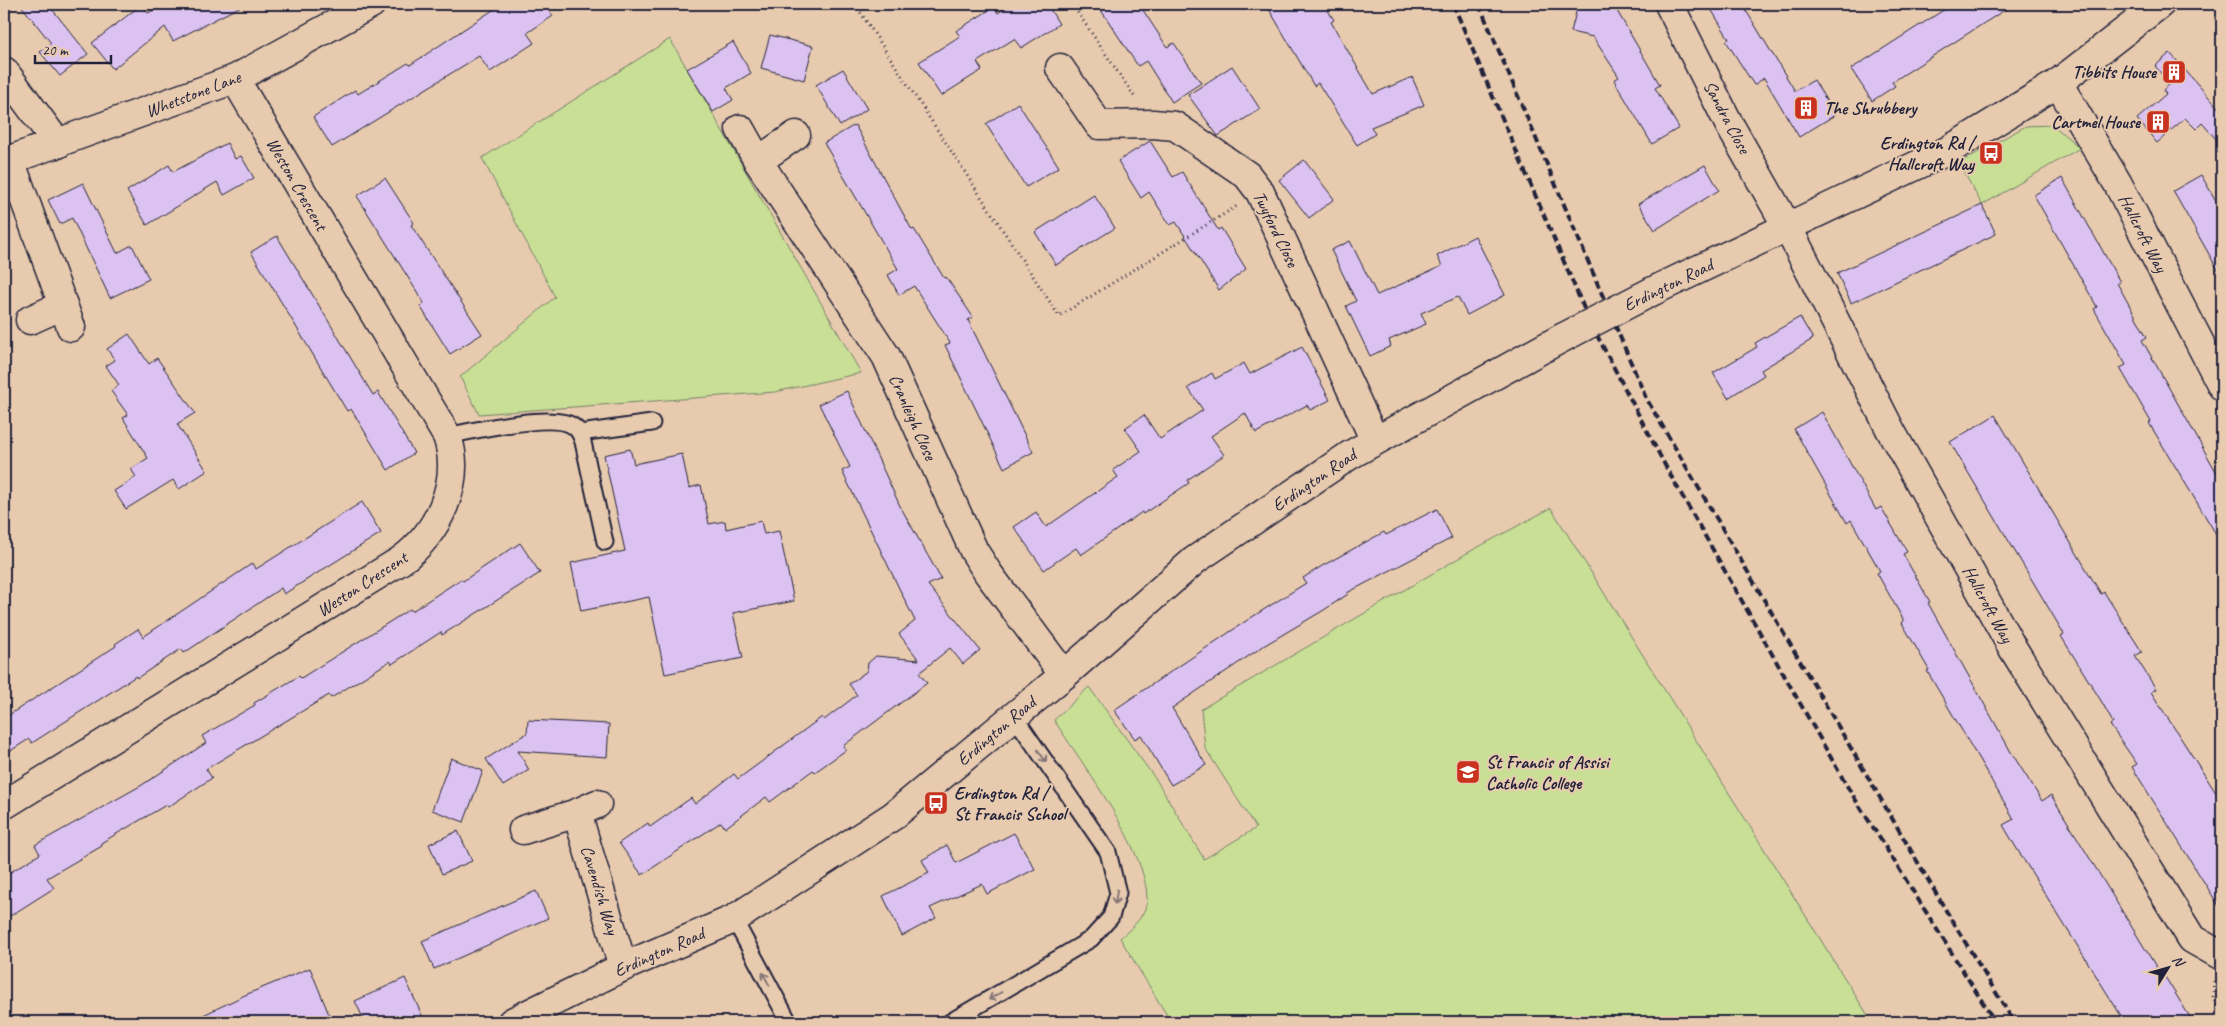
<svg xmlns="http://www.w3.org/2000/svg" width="2226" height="1026" viewBox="0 0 2226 1026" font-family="Caveat,sans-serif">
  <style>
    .green { fill: #c8df95; stroke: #758068 }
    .building { fill: #dcc2f0; stroke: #22223b }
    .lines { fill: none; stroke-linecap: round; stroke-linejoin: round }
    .lane-casing { stroke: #22223b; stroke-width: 19 }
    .street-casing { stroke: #22223b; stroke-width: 31 }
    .path { stroke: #22223b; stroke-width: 3; stroke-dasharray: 1 4; stroke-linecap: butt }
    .lane { stroke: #e8cbaf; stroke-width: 15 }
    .street { stroke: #e8cbaf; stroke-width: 28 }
    .rail { stroke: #22223b; stroke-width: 4; stroke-dasharray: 8 4; stroke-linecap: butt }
    .street-bridge-casing { stroke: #22223b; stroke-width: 31; stroke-linecap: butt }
    .street-bridge { stroke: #e8cbaf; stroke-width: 28 }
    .oneway { stroke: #857675 }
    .labels { text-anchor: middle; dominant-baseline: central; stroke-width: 4; stroke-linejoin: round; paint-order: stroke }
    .poi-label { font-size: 18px; font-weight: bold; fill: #22223b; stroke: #e8cbaf; text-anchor: end }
    .street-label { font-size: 18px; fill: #22223b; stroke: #e8cbaf }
  </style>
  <rect width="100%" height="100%" fill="#e8cbaf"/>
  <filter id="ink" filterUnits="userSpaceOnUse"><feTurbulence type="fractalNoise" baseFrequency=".02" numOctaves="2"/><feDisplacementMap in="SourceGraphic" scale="10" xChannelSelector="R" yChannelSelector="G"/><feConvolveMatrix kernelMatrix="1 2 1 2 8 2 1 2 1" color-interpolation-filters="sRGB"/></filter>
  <g filter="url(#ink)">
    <g class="green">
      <polygon points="670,39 861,373 775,392 479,414 460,377 555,297 482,158"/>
      <polygon points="2053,125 2080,148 1982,205 1959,163 2026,126"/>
      <path d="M1551,508l321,514h-701l-51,-84c12,-10 27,-23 27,-40 0,-48 -66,-136 -93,-178l35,-33 68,94 47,78 52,-31 -51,-80 -4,-39 268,-157z"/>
    </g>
    <g class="building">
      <polygon points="20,4 48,4 88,54 60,76 40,52 51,43"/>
      <polygon points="153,4 245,4 173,41 165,27 113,69 92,43 141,5 148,13 156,9"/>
      <polygon points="502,4 545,4 553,16 527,33 534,43 490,72 479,56 332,147 313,117 355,90 358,94 408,63 410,65"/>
      <polygon points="1012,4 1047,4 1059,24 1021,48 1014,39 977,62 982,70 941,96 919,62 960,36 956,31 994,7 998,13"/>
      <polygon points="1097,4 1139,4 1167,47 1174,43 1201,83 1172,102 1146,61 1138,66"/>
      <polygon points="1266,4 1324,4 1334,20 1331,22 1373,94 1412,77 1424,105 1371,127 1375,134 1357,145 1318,83 1314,86"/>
      <polygon points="1578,4 1613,4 1660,85 1655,88 1679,128 1652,144 1614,80 1619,77 1593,37 1571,32"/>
      <polygon points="1708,4 1742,4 1795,91 1814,80 1835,115 1799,137 1764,78 1754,85 1726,41 1729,39"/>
      <polygon points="1953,4 2014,4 1892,82 1895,86 1872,101 1851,69"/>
      <polygon points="770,35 813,46 804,80 761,68"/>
      <polygon points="733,42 751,73 726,88 733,100 713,112 687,69"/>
      <polygon points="2170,53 2222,112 2222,146 2202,123 2196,129 2185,118 2157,143 2137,119 2166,94 2163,90 2170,84 2155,66"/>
      <polygon points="1232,66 1260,109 1218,136 1188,95"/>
      <polygon points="843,69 867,109 840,126 816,85"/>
      <polygon points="1018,103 1059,167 1026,187 986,124"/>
      <polygon points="855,125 912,230 914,229 944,278 946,277 973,317 968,320 1033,452 1004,468 945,345 950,343 914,286 899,295 888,275 898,269 824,143"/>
      <polygon points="1150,141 1173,177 1182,172 1218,230 1221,228 1246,269 1219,290 1176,222 1170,225 1149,192 1141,198 1118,161"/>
      <polygon points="227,143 235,159 241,156 254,178 224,195 217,182 147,225 127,191 169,165 173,172"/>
      <polygon points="1304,160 1334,199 1309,218 1279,180"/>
      <polygon points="1705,165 1719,190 1655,230 1638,204"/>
      <polygon points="2201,175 2222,211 2222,277 2173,191"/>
      <polygon points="385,178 414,223 411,225 482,334 450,354 420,306 424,303 357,196"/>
      <polygon points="2062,178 2120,282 2117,283 2147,337 2142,340 2222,482 2222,544 2149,423 2151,422 2120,368 2126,365 2094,309 2097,307 2034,195"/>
      <polygon points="83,183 117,253 132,245 149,279 110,298 72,218 60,224 48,200"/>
      <polygon points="1094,195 1115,228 1056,265 1035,232"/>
      <polygon points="1982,205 1996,234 1851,303 1837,273"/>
      <polygon points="277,236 373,395 378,392 414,453 388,470 351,409 347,411 251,252"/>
      <polygon points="1475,236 1505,295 1467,315 1458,297 1421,313 1426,324 1389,340 1391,346 1370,356 1346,306 1356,301 1331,250 1350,241 1377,295 1442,266 1437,256"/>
      <polygon points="1800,317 1813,339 1761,370 1764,375 1728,398 1713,373 1757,347 1755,343"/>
      <polygon points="129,334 149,364 157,358 195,413 177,424 207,471 179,489 173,480 126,509 114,491 136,477 131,469 148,458 123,418 128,415 111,391 119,385 106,366 115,360 107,349"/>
      <polygon points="1302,347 1330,400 1310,410 1307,405 1256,433 1245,413 1211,436 1224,455 1187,480 1189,483 1143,514 1142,512 1081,555 1076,548 1044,570 1014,527 1036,512 1046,527 1118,477 1113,470 1141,451 1125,428 1144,415 1160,439 1203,410 1188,388 1212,373 1215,379 1244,363 1250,374"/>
      <polygon points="847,391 900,506 941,579 928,585 980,650 963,664 950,648 919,673 927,683 843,746 846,750 815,772 813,770 770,802 766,797 725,828 721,822 642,875 619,843 648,823 650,827 691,798 695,804 734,774 738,779 822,717 824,720 857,695 849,684 867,671 868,663 876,656 919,660 899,634 915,621 842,471 850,467 819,404"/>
      <polygon points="1822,412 1876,510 1881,507 1907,552 1903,554 1930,602 1928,603 2011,752 2042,801 2051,795 2163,978 2165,977 2193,1022 2125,1022 2017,849 2003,825 2014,819 1927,671 1929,670 1902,623 1904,621 1877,573 1880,571 1851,520 1847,523 1794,429"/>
      <polygon points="1995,415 2101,594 2104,592 2142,652 2135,656 2156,689 2151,692 2222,802 2222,911 2132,767 2137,764 2110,725 2113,723 2103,704 2061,636 2064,634 1950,442"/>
      <polygon points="630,449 634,464 682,454 689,488 701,485 709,524 725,521 726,529 761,521 764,534 779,531 794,601 733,613 743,658 665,674 649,597 581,611 571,563 625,551 604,455"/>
      <polygon points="362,502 381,533 284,594 281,588 184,653 181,649 137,678 136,676 32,743 29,739 4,755 4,719 12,713 116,646 115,644 138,629 143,637 253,563 256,569"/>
      <polygon points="1437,509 1452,538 1347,593 1348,594 1324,610 1265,645 1172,708 1206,765 1171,785 1141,735 1135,739 1114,710 1249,619 1306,583 1303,578 1322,566 1384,532 1386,535"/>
      <polygon points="520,543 540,573 442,635 441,632 392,664 390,661 331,698 329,695 206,769 212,778 168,807 166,805 101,843 102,846 47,878 54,888 10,916 4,905 4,876 40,854 35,845 142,785 206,743 202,736 255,705 254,703 299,676 301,678 410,609 412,611 461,579 463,581"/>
      <polygon points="528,720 609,724 607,757 518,751 529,770 503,786 486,759 527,733"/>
      <polygon points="451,758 483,771 464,822 432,810"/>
      <polygon points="458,831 472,861 442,874 429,844"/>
      <polygon points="1014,833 1035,869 987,894 982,884 930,908 936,918 902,936 883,896 929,873 922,860 947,845 956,863"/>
      <polygon points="536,891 548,918 434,969 422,941"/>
      <polygon points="310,968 332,1022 189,1022 245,995"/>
      <polygon points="405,978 425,1022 365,1022 355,1001"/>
    </g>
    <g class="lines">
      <defs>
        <g id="lane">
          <polyline points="580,433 652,423"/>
          <path d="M447,436c25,-5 106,-24 126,-10 6,4 8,9 10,16l22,100"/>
          <polyline points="734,919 789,1022"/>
          <polyline points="950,1022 1091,939 1111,917 1118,893 1108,852 1014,716"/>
        </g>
        <g id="street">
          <polyline points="1669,4 1729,124 1788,228 1891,431 2012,647 2192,939 2222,956"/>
          <polyline points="1060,68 1099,125 1153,124 1175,126 1247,175 1260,192 1375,441"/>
          <polyline points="4,71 58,144"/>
          <polyline points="2058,83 2118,184 2222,386"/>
          <polyline points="740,129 758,161 886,356 974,551 988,573 1064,675"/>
          <polyline points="10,160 71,327"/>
          <polyline points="758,161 796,135"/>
          <polyline points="4,162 235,79 371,4"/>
          <polyline points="1653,291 1949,150 2058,83 2160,4"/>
          <polyline points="30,320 63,305"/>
          <path d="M4,805l396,-244c38,-27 63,-79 47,-125l-212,-357"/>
          <polyline points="577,813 623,967"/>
          <polyline points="523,830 577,813 597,804"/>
          <polyline points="512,1022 623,967 734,919 893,816 1064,675 1195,560 1350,455 1562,338"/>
        </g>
      </defs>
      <use href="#lane" class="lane-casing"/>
      <use href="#street" class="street-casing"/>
      <g class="path">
        <polyline points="855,4 1059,316 1237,206"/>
        <polyline points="1072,4 1136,99"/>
        <polyline points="2214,981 2213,999 2222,1014"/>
      </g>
      <use href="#lane" class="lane"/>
      <use href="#street" class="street"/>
      <g class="rail">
        <polyline points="1453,4 1589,320 1667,469 1847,786 1995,1022"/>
        <polyline points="1479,4 1646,398 1951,919 2014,1022"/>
      </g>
      <defs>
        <polyline id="street-bridge" points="1562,338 1653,291"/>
      </defs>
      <use href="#street-bridge" class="street-bridge-casing"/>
      <use href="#street-bridge" class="street-bridge"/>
    </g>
    <defs><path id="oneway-shaft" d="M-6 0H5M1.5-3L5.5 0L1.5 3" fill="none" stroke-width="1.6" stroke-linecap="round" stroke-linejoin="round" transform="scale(1.25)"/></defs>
    <g class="oneway">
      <use href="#oneway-shaft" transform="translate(1042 756) rotate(55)"/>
      <use href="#oneway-shaft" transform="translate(1116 897) rotate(99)"/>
      <use href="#oneway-shaft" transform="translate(766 979) rotate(-118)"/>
      <use href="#oneway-shaft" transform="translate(995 996) rotate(149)"/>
    </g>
  </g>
  <defs>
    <symbol id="building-square" viewBox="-11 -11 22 22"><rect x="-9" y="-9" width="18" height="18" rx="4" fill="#c8321e" stroke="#e8cbaf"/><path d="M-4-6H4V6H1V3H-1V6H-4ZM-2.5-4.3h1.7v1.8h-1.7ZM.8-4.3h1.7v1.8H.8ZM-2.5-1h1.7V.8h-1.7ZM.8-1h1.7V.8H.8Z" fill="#fff"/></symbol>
    <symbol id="bus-square" viewBox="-11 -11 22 22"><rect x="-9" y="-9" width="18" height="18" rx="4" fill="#c8321e" stroke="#e8cbaf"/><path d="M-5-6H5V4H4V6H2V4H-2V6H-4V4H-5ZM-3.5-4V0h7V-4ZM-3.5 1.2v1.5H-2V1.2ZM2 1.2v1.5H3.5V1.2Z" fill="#fff"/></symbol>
    <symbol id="school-square" viewBox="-11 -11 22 22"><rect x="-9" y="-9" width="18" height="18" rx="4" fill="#c8321e" stroke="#e8cbaf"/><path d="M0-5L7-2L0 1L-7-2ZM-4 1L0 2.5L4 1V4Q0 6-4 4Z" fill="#fff"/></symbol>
  </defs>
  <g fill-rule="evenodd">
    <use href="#building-square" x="2160" y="58" width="28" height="28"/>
    <use href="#building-square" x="1792" y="94" width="28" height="28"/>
    <use href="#building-square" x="2144" y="108" width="28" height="28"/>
    <use href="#bus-square" x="1977" y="139" width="28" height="28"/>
    <use href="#school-square" x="1454" y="758" width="28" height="28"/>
    <use href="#bus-square" x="922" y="789" width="28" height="28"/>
  </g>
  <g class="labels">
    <g class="poi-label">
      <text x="2156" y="72">Tibbits House</text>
      <text x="1824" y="108" text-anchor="start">The Shrubbery</text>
      <text x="2140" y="122">Cartmel House</text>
      <text x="1974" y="143">Erdington Rd /<tspan x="1974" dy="21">Hallcroft Way</tspan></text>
      <text x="1486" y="762" text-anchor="start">St Francis of Assisi<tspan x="1486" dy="21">Catholic College</tspan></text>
      <text x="954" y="793" text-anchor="start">Erdington Rd /<tspan x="954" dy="21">St Francis School</tspan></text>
    </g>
    <g class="street-label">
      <text transform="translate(193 94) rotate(-21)">Whetstone Lane</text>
      <text transform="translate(1727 117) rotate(62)">Sandra Close</text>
      <text transform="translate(297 184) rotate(60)">Weston Crescent</text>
      <text transform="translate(1276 229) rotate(64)">Twyford Close</text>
      <text transform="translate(2143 233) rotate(63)">Hallcroft Way</text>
      <text transform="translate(1668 285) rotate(-26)">Erdington Road</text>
      <text transform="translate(913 417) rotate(66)">Cranleigh Close</text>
      <text transform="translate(1314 480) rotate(-34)">Erdington Road</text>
      <text transform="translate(362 584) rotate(-33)">Weston Crescent</text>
      <text transform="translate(1988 604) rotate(61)">Hallcroft Way</text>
      <text transform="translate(996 731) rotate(-40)">Erdington Road</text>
      <text transform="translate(600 890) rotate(73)">Cavendish Way</text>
      <text transform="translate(659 952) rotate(-24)">Erdington Road</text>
    </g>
  </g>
  <rect width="2226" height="1026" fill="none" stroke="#e8cbaf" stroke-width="20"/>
  <rect x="10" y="10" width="2206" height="1006" fill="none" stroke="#22223b" stroke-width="2" filter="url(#ink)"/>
  <g transform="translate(2168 968) rotate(53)" stroke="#e8cbaf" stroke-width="4" paint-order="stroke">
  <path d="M0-4L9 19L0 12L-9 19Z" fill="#22223b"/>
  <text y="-8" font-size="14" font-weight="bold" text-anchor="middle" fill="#22223b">N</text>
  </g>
  <path d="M35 55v8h76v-8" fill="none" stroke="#22223b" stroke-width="2.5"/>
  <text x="42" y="55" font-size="15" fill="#22223b" stroke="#e8cbaf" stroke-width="4" paint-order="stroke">20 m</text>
</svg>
